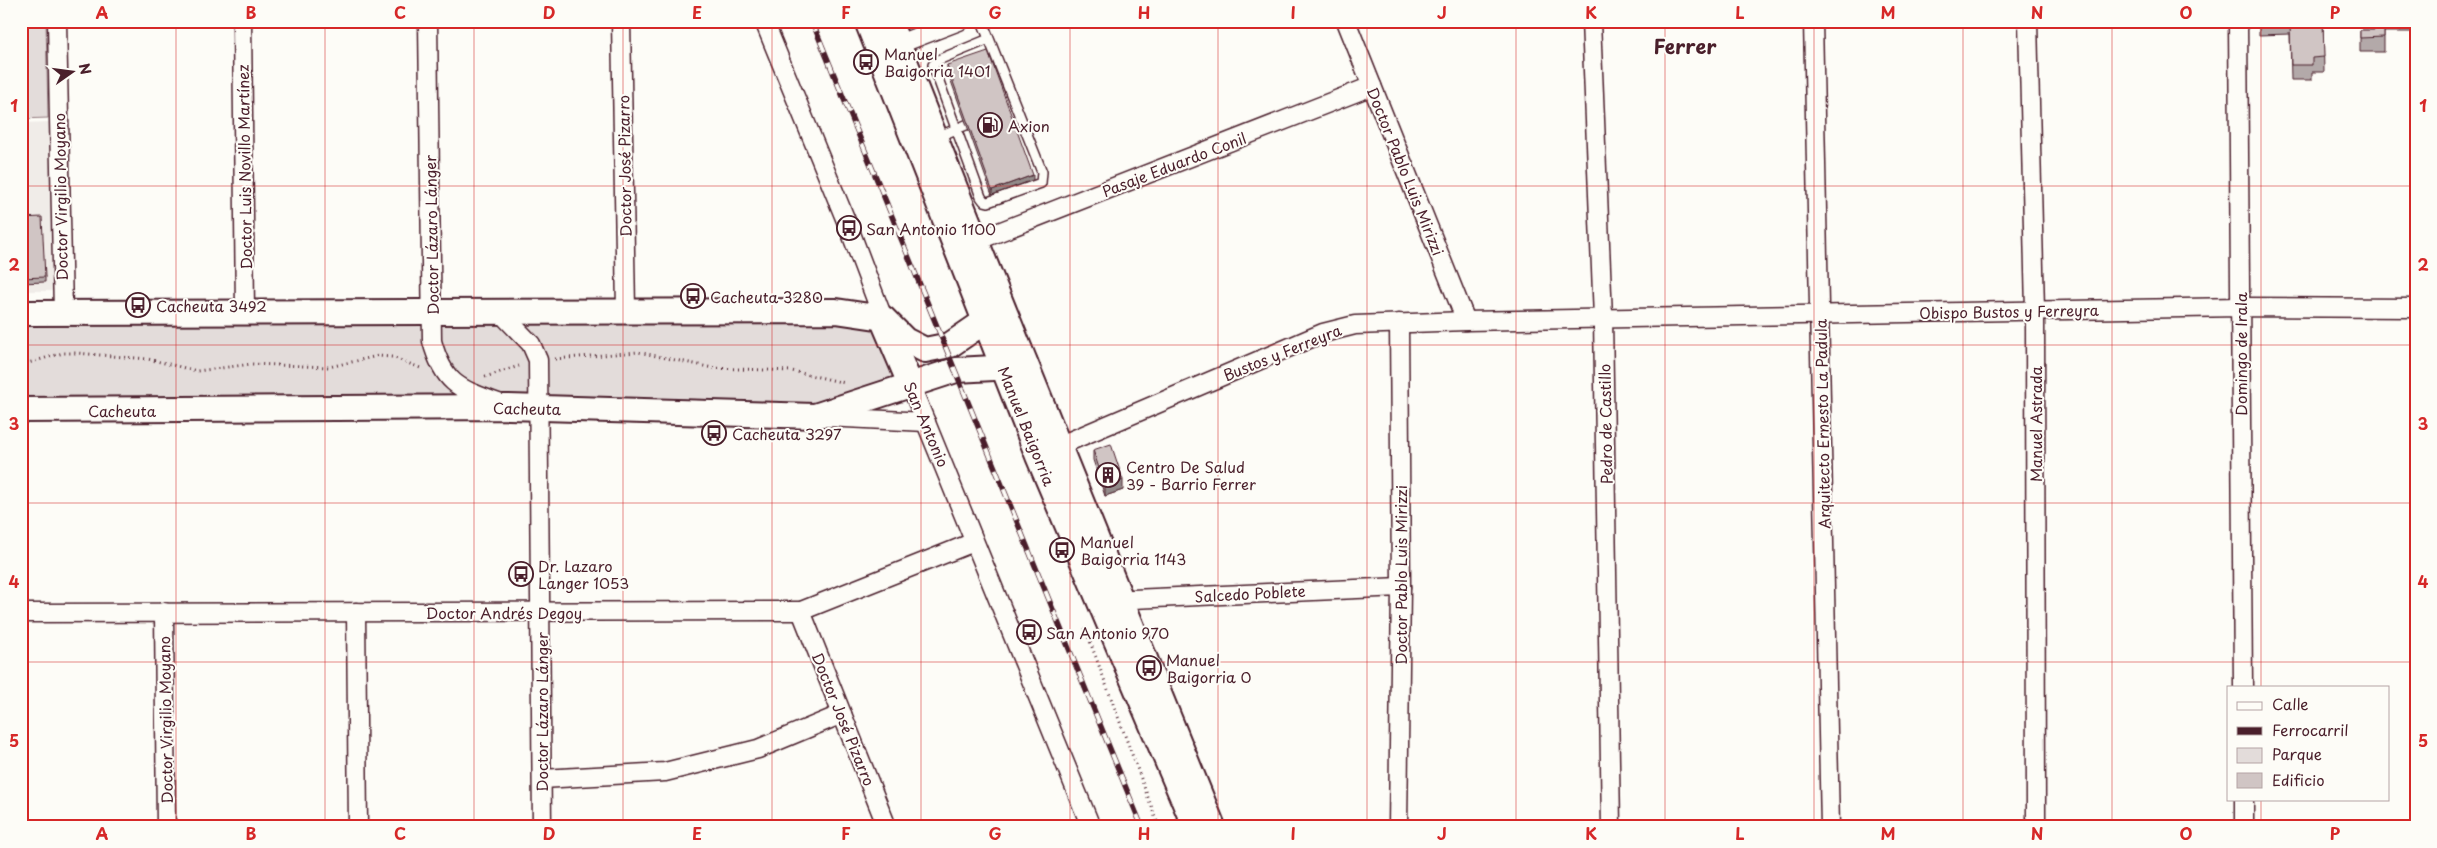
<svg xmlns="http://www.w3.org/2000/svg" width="2437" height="848" viewBox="0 0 2437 848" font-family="'Playpen Sans',sans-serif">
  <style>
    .built { fill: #f0ece8 }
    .green { fill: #e3dcda; stroke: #967e82 }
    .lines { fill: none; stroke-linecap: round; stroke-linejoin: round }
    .lane-casing { stroke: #4a1f2b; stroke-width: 12 }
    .street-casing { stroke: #4a1f2b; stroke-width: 21 }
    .secondary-casing { stroke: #4a1f2b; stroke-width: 28 }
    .path { stroke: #4a1f2b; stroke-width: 3; stroke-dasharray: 1 4; stroke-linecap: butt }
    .lane { stroke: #fdfcf7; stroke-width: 9 }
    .street { stroke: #fdfcf7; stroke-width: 18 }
    .secondary { stroke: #fdfcf7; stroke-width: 24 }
    .rail-casing { stroke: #4a1f2b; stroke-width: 5.5 }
    .rail { stroke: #fdfcf7; stroke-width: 4; stroke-dasharray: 11; stroke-linecap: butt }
    .wall { fill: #b3a9a9; stroke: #4a1f2b }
    .shaded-wall { fill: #928a89; stroke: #4a1f2b }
    .building { fill: #d0c5c4; stroke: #4a1f2b }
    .grid { fill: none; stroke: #d62828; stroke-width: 1; stroke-opacity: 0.55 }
    .labels { text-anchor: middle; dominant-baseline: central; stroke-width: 4; stroke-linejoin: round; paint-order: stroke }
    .poi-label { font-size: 15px; fill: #4a1f2b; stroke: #fdfcf7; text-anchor: start }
    .street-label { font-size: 15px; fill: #4a1f2b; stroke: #fdfcf7 }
    .district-label { font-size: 20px; font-weight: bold; fill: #4a1f2b; stroke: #fdfcf7 }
    .neatline { fill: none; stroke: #d62828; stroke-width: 2 }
    .grid-label { font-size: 16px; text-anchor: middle; font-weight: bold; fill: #d62828 }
  </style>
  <rect width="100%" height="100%" fill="#fdfcf7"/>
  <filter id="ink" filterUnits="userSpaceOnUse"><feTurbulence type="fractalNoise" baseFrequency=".02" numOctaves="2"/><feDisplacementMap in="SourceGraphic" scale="10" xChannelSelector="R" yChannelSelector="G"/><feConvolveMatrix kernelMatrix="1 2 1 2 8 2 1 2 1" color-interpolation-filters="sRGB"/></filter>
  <g filter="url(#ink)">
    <polygon class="built" points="50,122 53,291 21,291 21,123"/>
    <g class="green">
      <polygon points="21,21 46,21 48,118 21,119"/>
      <polygon points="21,313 883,318 911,386 836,411 21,410"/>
    </g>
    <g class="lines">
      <defs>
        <g id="lane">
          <path d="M982,21c20,50 40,101 60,151l-1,11 -53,19 -4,-1 -3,-4 -48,-132 5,-5 51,-21"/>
          <polyline points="937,137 978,120"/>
        </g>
        <g id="street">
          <polyline points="57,21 63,313"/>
          <polyline points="242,21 245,313"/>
          <path d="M428,21l4,320c12,45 29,48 69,63"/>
          <polyline points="621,21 626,310"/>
          <polyline points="764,21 849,228 883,318"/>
          <polyline points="1346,21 1466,321"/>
          <polyline points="1591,21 1603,318 1611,827"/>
          <polyline points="1813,21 1830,827"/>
          <polyline points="2028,21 2035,310 2036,827"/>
          <polyline points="2238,21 2243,687"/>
          <polyline points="899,44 959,21"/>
          <polyline points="976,241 1372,86"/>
          <polyline points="499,311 531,344 538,360 542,827"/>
          <polyline points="911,386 1091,827"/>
          <polyline points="825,417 926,422"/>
          <polyline points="1049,450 1323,333 1355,325 1466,321 2240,307 2416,308"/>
          <polyline points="1110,600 1401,587"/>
          <polyline points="801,611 887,827"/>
          <polyline points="164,612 166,827"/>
          <polyline points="356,612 358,827"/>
          <polyline points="21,613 801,611 974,542"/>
          <polyline points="542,779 665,772 758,749 842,714"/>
          <polyline points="2244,799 2244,827"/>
          <polyline points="1398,827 1401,587 1399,323"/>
        </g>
        <g id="secondary">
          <polyline points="867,21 1038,456 1195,827"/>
          <polyline points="889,21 976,241 1213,827"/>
          <polyline points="21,313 836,311 883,318 905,340 925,350 950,345 985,321 1005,315"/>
          <polyline points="885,325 911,386"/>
          <polyline points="21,410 509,407 815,416 956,370 1013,367 1025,363"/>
        </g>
      </defs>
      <use href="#lane" class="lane-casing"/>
      <use href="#street" class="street-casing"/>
      <use href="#secondary" class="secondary-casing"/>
      <g class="path">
        <polyline points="555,359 638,352 713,368 792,371 845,383"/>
        <polyline points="21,365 63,353 76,353 148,359 197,371 252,364 329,367 378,356 392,357 423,369"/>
        <polyline points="485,377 519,366"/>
        <polyline points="1085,628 1159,827"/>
      </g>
      <use href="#lane" class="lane"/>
      <use href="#street" class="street"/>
      <use href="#secondary" class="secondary"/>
      <defs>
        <polyline id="rail" points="812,21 1142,827"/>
      </defs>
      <use href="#rail" class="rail-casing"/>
      <use href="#rail" class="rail"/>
    </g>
    <g class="wall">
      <polygon points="2259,21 2323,21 2324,72 2312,72 2312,80 2291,80 2290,34 2259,35"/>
      <polygon points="2374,21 2412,21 2412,32 2384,32 2384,52 2360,52 2360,30 2375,30"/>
      <polygon points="947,65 1033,180 992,195 947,70"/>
      <polygon points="21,218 45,277 45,282 21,283"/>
      <polygon points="1093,450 1123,490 1105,496 1093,460"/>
    </g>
    <g class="shaded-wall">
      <polygon points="1033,175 1033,180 992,195 992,190"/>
      <polygon points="1123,480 1123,490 1105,496 1105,486"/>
    </g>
    <g class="building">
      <polygon points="2290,21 2323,21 2324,57 2312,58 2312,65 2291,65"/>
      <polygon points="2375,21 2384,21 2384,37 2360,38 2360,30 2375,30"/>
      <polygon points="988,51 1033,175 992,190 947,65"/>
      <polygon points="42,217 45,277 21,278 21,218"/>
      <polygon points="1111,444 1123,480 1105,486 1093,450"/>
    </g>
  </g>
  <path class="grid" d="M176,21v806M325,21v806M474,21v806M623,21v806M772,21v806M921,21v806M1070,21v806M1218,21v806M1367,21v806M1516,21v806M1665,21v806M1814,21v806M1963,21v806M2112,21v806M2261,21v666M21,186h2395M21,345h2395M21,503h2395M21,662h2395M2261,799v28"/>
  <defs>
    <symbol id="bus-ring" viewBox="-11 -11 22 22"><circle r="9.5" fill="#fdfcf7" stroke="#4a1f2b" stroke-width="1.5"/><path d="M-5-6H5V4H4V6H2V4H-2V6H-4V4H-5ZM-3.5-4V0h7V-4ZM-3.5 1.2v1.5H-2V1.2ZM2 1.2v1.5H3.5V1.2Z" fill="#4a1f2b"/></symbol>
    <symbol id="fuel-ring" viewBox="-11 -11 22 22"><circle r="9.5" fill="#fdfcf7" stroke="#4a1f2b" stroke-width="1.5"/><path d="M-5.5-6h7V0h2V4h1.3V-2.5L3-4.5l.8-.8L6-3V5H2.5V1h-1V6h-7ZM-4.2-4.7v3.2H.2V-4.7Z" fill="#4a1f2b"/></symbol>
    <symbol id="building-ring" viewBox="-11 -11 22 22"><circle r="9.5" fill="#fdfcf7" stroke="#4a1f2b" stroke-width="1.5"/><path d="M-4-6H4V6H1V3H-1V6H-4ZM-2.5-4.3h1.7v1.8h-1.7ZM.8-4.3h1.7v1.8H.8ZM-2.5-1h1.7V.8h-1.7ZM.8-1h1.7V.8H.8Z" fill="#4a1f2b"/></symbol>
  </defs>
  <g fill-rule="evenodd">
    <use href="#bus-ring" x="852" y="48" width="28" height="28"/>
    <use href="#fuel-ring" x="976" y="111" width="28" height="28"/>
    <use href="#bus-ring" x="835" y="214" width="28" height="28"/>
    <use href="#bus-ring" x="679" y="282" width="28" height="28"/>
    <use href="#bus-ring" x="124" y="291" width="28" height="28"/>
    <use href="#bus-ring" x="700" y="419" width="28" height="28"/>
    <use href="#building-ring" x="1094" y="461" width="28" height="28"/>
    <use href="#bus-ring" x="1048" y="536" width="28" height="28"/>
    <use href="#bus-ring" x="507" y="560" width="28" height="28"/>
    <use href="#bus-ring" x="1015" y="618" width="28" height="28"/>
    <use href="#bus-ring" x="1135" y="654" width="28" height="28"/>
  </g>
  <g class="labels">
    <g class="poi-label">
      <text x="884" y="53">Manuel<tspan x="884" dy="17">Baigorria 1401</tspan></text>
      <text x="1008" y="125">Axion</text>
      <text x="866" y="228">San Antonio 1100</text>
      <text x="710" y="296">Cacheuta 3280</text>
      <text x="156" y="305">Cacheuta 3492</text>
      <text x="732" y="433">Cacheuta 3297</text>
      <text x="1126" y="466">Centro De Salud<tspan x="1126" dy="17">39 - Barrio Ferrer</tspan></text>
      <text x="1080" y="541">Manuel<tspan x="1080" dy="17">Baigorria 1143</tspan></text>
      <text x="538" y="565">Dr. Lazaro<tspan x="538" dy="17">Langer 1053</tspan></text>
      <text x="1046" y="632">San Antonio 970</text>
      <text x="1166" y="659">Manuel<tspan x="1166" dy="17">Baigorria 0</tspan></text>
    </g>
    <g class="street-label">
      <text transform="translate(1174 164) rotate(-21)">Pasaje Eduardo Conil</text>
      <text transform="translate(624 166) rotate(-91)">Doctor José Pizarro</text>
      <text transform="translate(244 167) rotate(-91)">Doctor Luis Novillo Martínez</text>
      <text transform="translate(1406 171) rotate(68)">Doctor Pablo Luis Mirizzi</text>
      <text transform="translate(60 197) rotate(-91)">Doctor Virgilio Moyano</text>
      <text transform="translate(431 235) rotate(-91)">Doctor Lázaro Lánger</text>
      <text transform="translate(2009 311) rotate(-1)">Obispo Bustos y Ferreyra</text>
      <text transform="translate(1282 352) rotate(-22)">Bustos y Ferreyra</text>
      <text transform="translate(2240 354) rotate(-90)">Domingo de Irala</text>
      <text transform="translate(527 408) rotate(1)">Cacheuta</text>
      <text x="122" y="410">Cacheuta</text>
      <text transform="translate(927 424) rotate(67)">San Antonio</text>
      <text transform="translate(1605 424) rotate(-91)">Pedro de Castillo</text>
      <text transform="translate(1822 424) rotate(-91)">Arquitecto Ernesto La Padula</text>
      <text transform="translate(2035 424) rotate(-90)">Manuel Astrada</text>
      <text transform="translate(1027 426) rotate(68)">Manuel Baigorria</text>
      <text transform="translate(1400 575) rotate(-90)">Doctor Pablo Luis Mirizzi</text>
      <text transform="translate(1250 593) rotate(-3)">Salcedo Poblete</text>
      <text x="504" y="612">Doctor Andrés Degoy</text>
      <text transform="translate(541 712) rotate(-90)">Doctor Lázaro Lánger</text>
      <text transform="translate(844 719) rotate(68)">Doctor José Pizarro</text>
      <text transform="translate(165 720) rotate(-91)">Doctor Virgilio Moyano</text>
    </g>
    <g class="district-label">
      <text x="1685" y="46">Ferrer</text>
    </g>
  </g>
  <rect width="2437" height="848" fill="none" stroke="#fdfcf7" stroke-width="55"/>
  <rect x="2227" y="686" width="162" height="115" fill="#fdfcf7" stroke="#b5a4a5"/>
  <rect x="2237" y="702" width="25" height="8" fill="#fdfcf7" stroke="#b5a4a5"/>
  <text x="2272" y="710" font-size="15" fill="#4a1f2b">Calle</text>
  <rect x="2237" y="727" width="25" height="8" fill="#4a1f2b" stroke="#b5a4a5"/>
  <text x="2272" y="736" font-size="15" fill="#4a1f2b">Ferrocarril</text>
  <rect x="2237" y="748" width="25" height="15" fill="#e3dcda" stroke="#b5a4a5"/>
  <text x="2272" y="760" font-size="15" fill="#4a1f2b">Parque</text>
  <rect x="2237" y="773" width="25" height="15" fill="#d0c5c4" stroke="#b5a4a5"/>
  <text x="2272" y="786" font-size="15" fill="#4a1f2b">Edificio</text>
  <g transform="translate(72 72) rotate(76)" stroke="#fdfcf7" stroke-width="4" paint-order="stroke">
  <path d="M0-4L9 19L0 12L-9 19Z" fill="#4a1f2b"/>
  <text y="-8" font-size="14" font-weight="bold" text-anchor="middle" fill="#4a1f2b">N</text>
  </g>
  <rect x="28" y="28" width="2382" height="792" class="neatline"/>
  <g class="grid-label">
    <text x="102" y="19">A</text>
    <text x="251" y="19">B</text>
    <text x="400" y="19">C</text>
    <text x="549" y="19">D</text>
    <text x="697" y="19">E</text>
    <text x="846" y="19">F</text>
    <text x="995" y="19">G</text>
    <text x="1144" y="19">H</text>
    <text x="1293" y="19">I</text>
    <text x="1442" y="19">J</text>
    <text x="1591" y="19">K</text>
    <text x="1740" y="19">L</text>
    <text x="1888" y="19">M</text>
    <text x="2037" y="19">N</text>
    <text x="2186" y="19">O</text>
    <text x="2335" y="19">P</text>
    <text x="14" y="112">1</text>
    <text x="2423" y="112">1</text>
    <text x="14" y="271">2</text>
    <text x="2423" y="271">2</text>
    <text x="14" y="430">3</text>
    <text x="2423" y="430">3</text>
    <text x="14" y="588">4</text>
    <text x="2423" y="588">4</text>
    <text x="14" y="747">5</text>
    <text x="2423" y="747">5</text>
    <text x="102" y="840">A</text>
    <text x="251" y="840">B</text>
    <text x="400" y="840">C</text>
    <text x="549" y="840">D</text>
    <text x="697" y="840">E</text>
    <text x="846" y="840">F</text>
    <text x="995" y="840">G</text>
    <text x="1144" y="840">H</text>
    <text x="1293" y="840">I</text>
    <text x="1442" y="840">J</text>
    <text x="1591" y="840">K</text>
    <text x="1740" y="840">L</text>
    <text x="1888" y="840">M</text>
    <text x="2037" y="840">N</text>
    <text x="2186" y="840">O</text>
    <text x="2335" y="840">P</text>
  </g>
</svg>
